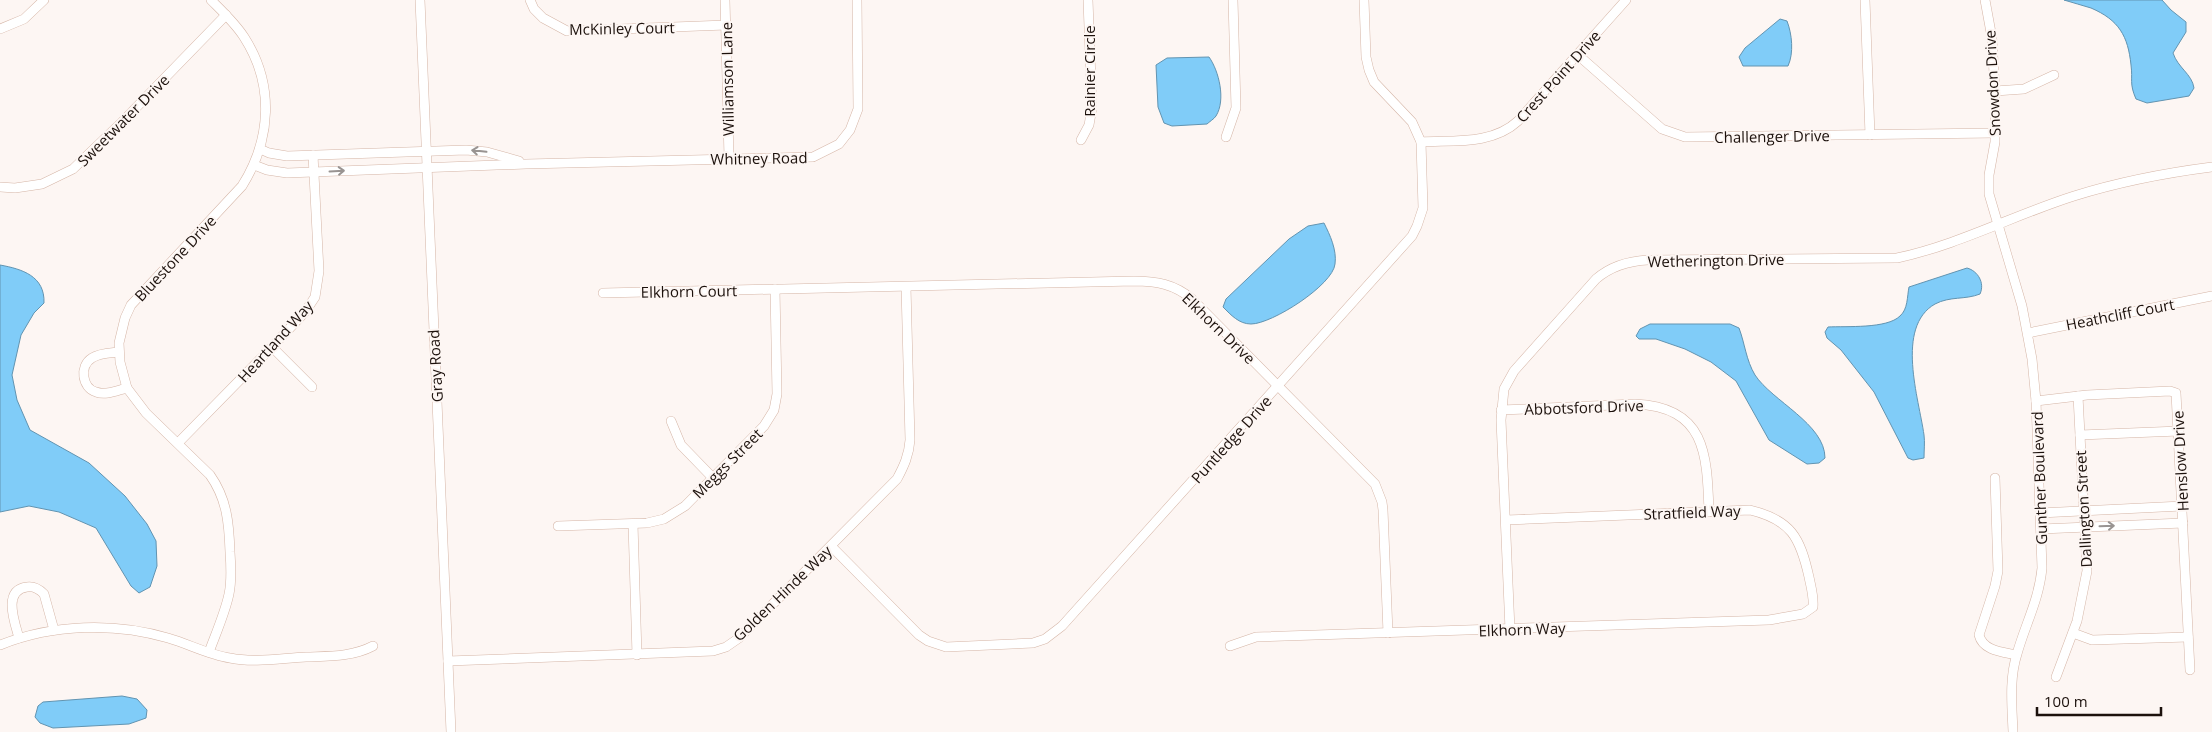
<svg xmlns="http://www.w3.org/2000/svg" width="2212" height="732" viewBox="0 0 2212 732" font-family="'Open Sans',sans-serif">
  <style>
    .water { fill: #80ccf8; stroke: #6294b1 }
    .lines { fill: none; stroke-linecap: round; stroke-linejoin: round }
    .minor-casing { stroke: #d5b5a6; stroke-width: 10 }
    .minor { stroke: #fff; stroke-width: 9 }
    .oneway { stroke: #999492 }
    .labels { text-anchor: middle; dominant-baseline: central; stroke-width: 4; stroke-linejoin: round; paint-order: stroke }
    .street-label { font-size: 15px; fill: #1c110c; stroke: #fdf6f3 }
  </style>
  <rect width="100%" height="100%" fill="#fdf6f3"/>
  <g class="water">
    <path d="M2064,0h98l9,10 15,12v10l-13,21c5,15 19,21 21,35l-5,8 -42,7 -11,-4c-7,-16 -3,-19 -5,-34 -3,-29 -12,-45 -40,-57 -9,-3 -18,-5 -27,-8z"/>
    <path d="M1780,19l7,2c5,13 7,32 1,45h-45l-4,-9 6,-9z"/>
    <path d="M1209,57c10,14 17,43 7,59 -2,3 -7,6 -9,8l-35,2 -8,-3 -6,-16 -2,-42 11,-7z"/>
    <path d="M1324,223c6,12 13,27 11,41 -2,21 -63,60 -84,60 -12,0 -20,-9 -28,-17l3,-8 63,-60 19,-13z"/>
    <path d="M0,265c22,4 45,11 44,38l-10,10 -13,22 -9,40 5,25 13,30 59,33 36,33 22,28 9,17 1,25 -7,21 -11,6 -8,-7 -35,-58 -37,-16 -30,-6 -29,6z"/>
    <path d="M1967,268c11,3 18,15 13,26 -15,6 -30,2 -45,10 -40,23 -16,95 -11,131 1,7 0,15 0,23l-11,2 -5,-2 -34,-66 -33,-42 -14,-12 -2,-6 3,-5c18,-1 59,2 72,-11 8,-7 7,-19 9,-29z"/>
    <path d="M1650,324h80l9,4c6,16 7,32 16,47 17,26 70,49 70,83l-6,5 -12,1 -38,-24 -33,-59 -25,-19 -26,-13 -29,-10h-17l-3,-3 4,-7z"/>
    <polygon points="122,696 137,699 147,710 146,718 129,724 53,728 40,723 35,717 38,706 43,702"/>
  </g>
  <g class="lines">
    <defs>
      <g id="minor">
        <polyline points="420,0 451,732"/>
        <polyline points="530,0 534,9 543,18 567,31 726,25"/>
        <polyline points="725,0 729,158"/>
        <polyline points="1865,0 1870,135"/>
        <path d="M1985,0l7,38 3,53v51l-6,33v19l33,112 10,53 4,42 6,167c-3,32 -17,57 -25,86 -8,25 -5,52 -4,78"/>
        <polyline points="0,29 24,19 44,0"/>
        <polyline points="1578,55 1662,129 1685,137 1995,133"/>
        <polyline points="1995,91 2024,89 2054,75"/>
        <polyline points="1226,137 1236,108 1233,0"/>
        <polyline points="1081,140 1089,125 1092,108 1088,0"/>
        <path d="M1421,142c33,-2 71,3 97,-21l108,-121"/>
        <polyline points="260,149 269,153 287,156 466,150 487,152 519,161"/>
        <polyline points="254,165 267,170 287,173 526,164 813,157 839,144 850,130 858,109 857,0"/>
        <polyline points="0,187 15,188 42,184 73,169 124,120 226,15"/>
        <path d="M603,293l531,-12c22,0 40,3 58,18l183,185 7,18 1,8 5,123"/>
        <polyline points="2028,333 2212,296"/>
        <polyline points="272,347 312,387"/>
        <path d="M119,352c-9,1 -20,1 -27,6 -13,8 -10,30 4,34 10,4 22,-2 31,-4"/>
        <polyline points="2036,401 2087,395 2170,391 2176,393 2190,670"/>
        <path d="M1501,410l134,-6c71,3 72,50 74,108"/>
        <polyline points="671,421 681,445 713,478"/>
        <polyline points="2080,435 2179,431"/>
        <polyline points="178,443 272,347 305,312 315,297 319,271 313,155"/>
        <path d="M1995,478l3,93 -3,15 -16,49c4,16 24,17 37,20"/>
        <polyline points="2040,513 2182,506"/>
        <polyline points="633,524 637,655"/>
        <polyline points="558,526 647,523 664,519 685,506 764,426 774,410 777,394 775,289"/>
        <polyline points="2041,529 2183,523"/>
        <polyline points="831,546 919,635 928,641 946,647 1033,643 1045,639 1062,626 1412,236 1417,226 1423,208 1421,142 1412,122 1374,82 1369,70 1366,57 1364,0"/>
        <path d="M1510,630l-9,-210 3,-31 10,-18 82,-92c15,-13 32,-18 52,-19l249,-2c61,-13 117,-43 177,-62 45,-14 91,-23 138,-29"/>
        <polyline points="2073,633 2092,640 2188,637"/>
        <path d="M19,638c-4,-15 -17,-48 8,-51 7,-1 12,2 17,7l10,36"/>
        <path d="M0,645c53,-21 114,-23 168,-7 21,6 41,17 62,20 24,5 52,0 76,-1 23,-1 46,0 67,-11"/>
        <path d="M1230,646l26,-9 513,-17 34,-6 10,-7c1,-10 -2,-20 -4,-30 -9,-40 -18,-57 -59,-67l-244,10"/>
        <path d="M209,652c7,-19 16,-39 20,-58 3,-14 2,-28 1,-42 -1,-29 -3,-53 -20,-77l-64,-62 -19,-25 -7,-26 -1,-19 6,-25 6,-13 111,-119c29,-46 33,-101 2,-149 -9,-14 -21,-25 -33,-37"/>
        <path d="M448,661l265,-10 13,-4 13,-9 158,-159c7,-13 12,-24 13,-39l-4,-153"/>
        <polyline points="2056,677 2077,621 2087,571 2078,396"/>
      </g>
    </defs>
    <use href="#minor" class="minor-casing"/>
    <use href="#minor" class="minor"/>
  </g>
  <defs><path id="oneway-shaft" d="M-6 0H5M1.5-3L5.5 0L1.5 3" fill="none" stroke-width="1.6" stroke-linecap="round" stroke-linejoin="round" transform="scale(1.25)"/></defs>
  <g class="oneway">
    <use href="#oneway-shaft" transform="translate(479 151) rotate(-174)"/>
    <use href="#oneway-shaft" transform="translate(337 171) rotate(-3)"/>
    <use href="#oneway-shaft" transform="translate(2107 526) rotate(-2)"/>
  </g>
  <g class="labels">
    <g class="street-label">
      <text transform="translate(622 28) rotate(-1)">McKinley Court</text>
      <text transform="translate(1089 71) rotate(-90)">Rainier Circle</text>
      <text transform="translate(1558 76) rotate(-48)">Crest Point Drive</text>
      <text transform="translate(727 79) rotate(-91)">Williamson Lane</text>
      <text transform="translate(1992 83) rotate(-93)">Snowdon Drive</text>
      <text transform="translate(123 120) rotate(-45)">Sweetwater Drive</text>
      <text transform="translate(1772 136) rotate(-1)">Challenger Drive</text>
      <text transform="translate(759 158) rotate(-1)">Whitney Road</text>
      <text transform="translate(175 258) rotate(-47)">Bluestone Drive</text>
      <text transform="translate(1716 260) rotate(-1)">Wetherington Drive</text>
      <text transform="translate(689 291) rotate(-1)">Elkhorn Court</text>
      <text transform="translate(2120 314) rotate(-11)">Heathcliff Court</text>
      <text transform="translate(1219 328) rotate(44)">Elkhorn Drive</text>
      <text transform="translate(275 341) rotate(-48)">Heartland Way</text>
      <text transform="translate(435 366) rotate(-93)">Gray Road</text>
      <text transform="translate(1584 407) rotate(-2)">Abbotsford Drive</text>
      <text transform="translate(1231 439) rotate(-48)">Puntledge Drive</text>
      <text transform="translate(2180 461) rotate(-93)">Henslow Drive</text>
      <text transform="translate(727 463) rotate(-45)">Meggs Street</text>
      <text transform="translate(2039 478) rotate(-92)">Gunther Boulevard</text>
      <text transform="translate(2083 509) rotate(-93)">Dallington Street</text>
      <text transform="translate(1692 512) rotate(-2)">Stratfield Way</text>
      <text transform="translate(782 593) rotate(-44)">Golden Hinde Way</text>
      <text transform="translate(1522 629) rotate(-2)">Elkhorn Way</text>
    </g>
  </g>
  <path d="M2037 707v8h124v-8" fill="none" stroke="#1c110c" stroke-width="2.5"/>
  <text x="2044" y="707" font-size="15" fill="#1c110c" stroke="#fdf6f3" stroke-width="4" paint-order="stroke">100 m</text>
</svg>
